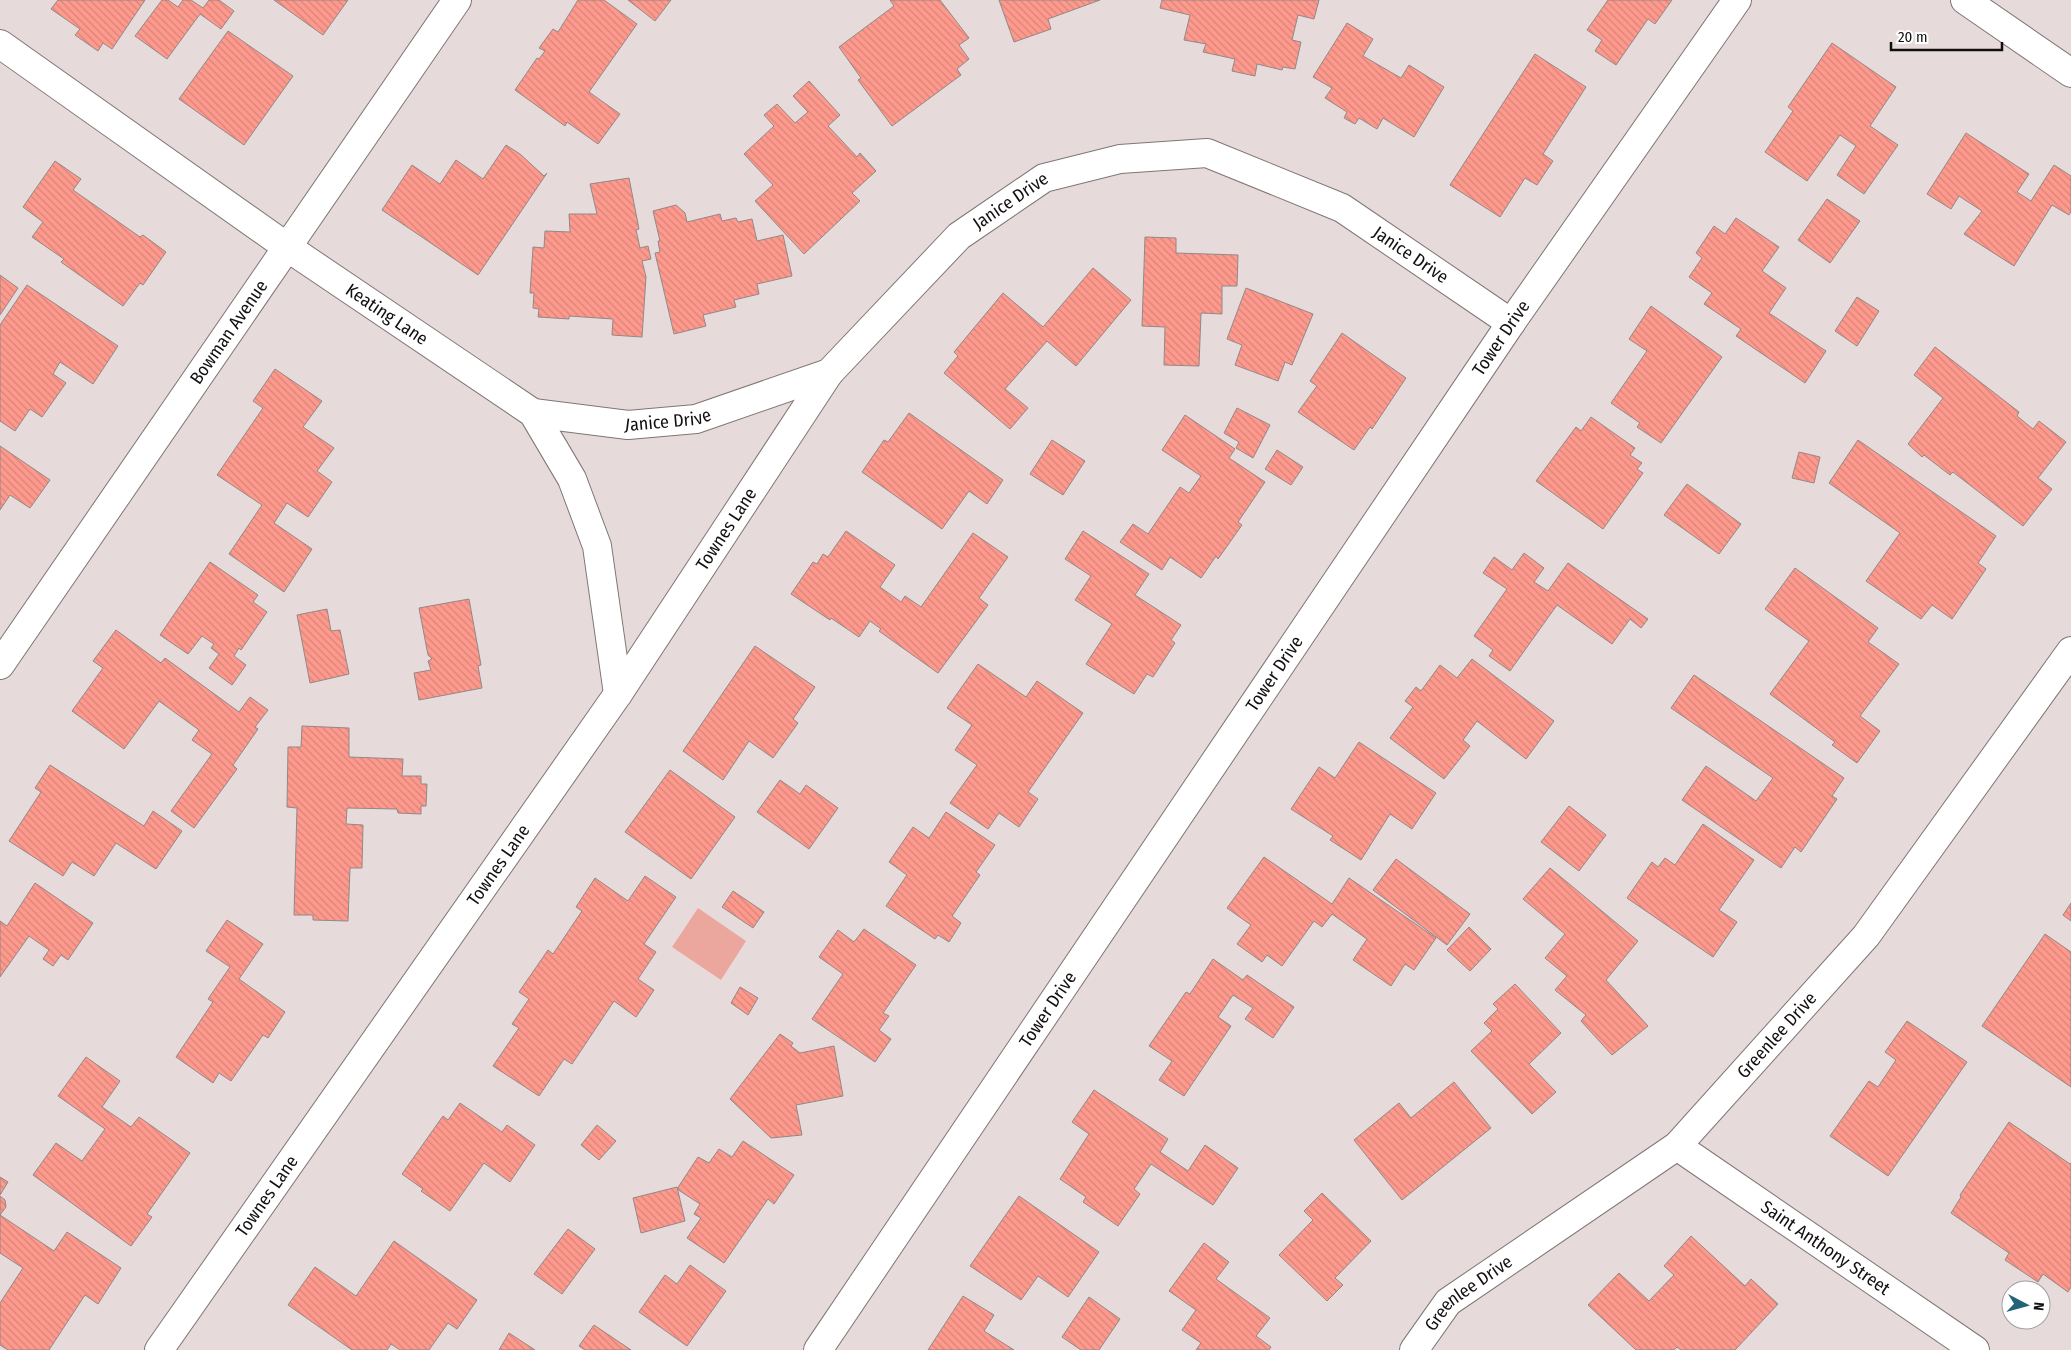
<svg xmlns="http://www.w3.org/2000/svg" width="2071" height="1350" viewBox="0 0 2071 1350" font-family="'Fira Sans Condensed',sans-serif">
  <style>
    .garden { fill: #eba79e }
    .building { fill: url(#building-back-hatch); stroke: #928887 }
    .lines { fill: none; stroke-linecap: round; stroke-linejoin: round }
    .minor-casing { stroke: #7f7674; stroke-width: 30 }
    .minor { stroke: #fff; stroke-width: 28 }
    .labels { text-anchor: middle; dominant-baseline: central; stroke-width: 4; stroke-linejoin: round; paint-order: stroke }
    .street-label { font-size: 18px; fill: #130f0f; stroke: #fff }
  </style>
  <defs>
    <pattern id="building-back-hatch" width="6" height="6" patternUnits="userSpaceOnUse" patternTransform="scale(1.25)"><rect width="6" height="6" fill="#fe998d"/><path d="M-1 5l2 2M0 0l6 6M5-1l2 2" fill="none" stroke="#d98378"/></pattern>
  </defs>
  <rect width="100%" height="100%" fill="#e6dbda"/>
  <polygon class="garden" points="698,908 746,941 721,980 672,947"/>
  <g class="building">
    <polygon points="58,0 145,0 112,49 103,43 98,51 75,35 80,29 51,9"/>
    <polygon points="162,0 168,0 178,7 183,0 191,0 203,8 209,0 219,0 234,11 221,29 200,14 167,59 135,36"/>
    <polygon points="274,0 348,0 323,35"/>
    <polygon points="578,0 604,0 637,24 589,92 620,114 598,144 567,122 565,126 515,90 537,58 539,59 545,51 539,48 553,29 558,32"/>
    <polygon points="628,0 671,0 655,21"/>
    <polygon points="890,0 940,0 969,38 959,45 969,59 957,69 961,75 892,126 858,80 861,78 839,47 894,6"/>
    <polygon points="999,0 1100,0 1048,19 1051,29 1014,42"/>
    <polygon points="1162,0 1319,0 1314,19 1298,15 1292,40 1301,42 1295,69 1283,67 1282,70 1257,64 1255,76 1232,71 1235,59 1203,52 1206,44 1184,40 1190,15 1160,8"/>
    <polygon points="1608,0 1672,0 1655,24 1648,19 1616,65 1595,51 1602,40 1587,30"/>
    <polygon points="1347,23 1373,39 1363,56 1401,78 1409,65 1444,87 1414,137 1383,118 1377,129 1359,118 1355,124 1344,118 1347,112 1325,98 1332,88 1313,77"/>
    <polygon points="228,31 293,76 244,145 179,99"/>
    <polygon points="1832,43 1896,87 1870,126 1898,145 1864,194 1837,175 1856,146 1840,135 1807,181 1765,152 1793,111 1788,107"/>
    <polygon points="1535,54 1586,87 1543,154 1553,161 1537,185 1525,178 1500,217 1450,185"/>
    <polygon points="809,81 840,115 828,126 857,157 860,153 876,171 852,193 860,201 804,254 755,201 773,185 744,154 774,126 764,115 777,104 795,123 808,112 793,96"/>
    <polygon points="1966,133 2029,174 2017,192 2031,201 2054,165 2071,176 2071,211 2069,215 2052,205 2014,266 1964,234 1982,211 1959,196 1951,209 1927,194"/>
    <polygon points="506,145 520,154 544,176 547,173 478,275 382,210 412,165 440,184 456,160 483,179"/>
    <polygon points="55,161 81,179 73,190 140,237 143,235 166,252 143,285 140,283 123,306 61,262 64,259 32,237 43,222 23,207"/>
    <polygon points="629,178 639,229 636,230 640,248 648,246 651,259 642,261 646,277 642,337 612,335 613,319 569,316 569,319 538,317 539,309 533,308 534,293 530,293 533,247 544,248 545,231 570,232 569,214 597,214 590,184"/>
    <polygon points="1827,199 1860,221 1830,263 1798,240"/>
    <polygon points="676,205 685,213 687,222 720,214 722,221 736,218 738,222 752,219 757,241 783,235 792,276 757,284 759,294 734,300 736,307 703,315 706,326 674,334 655,253 660,252 658,241 660,241 653,211"/>
    <polygon points="1736,218 1779,247 1762,271 1786,288 1769,313 1826,351 1805,383 1736,336 1741,329 1704,304 1712,293 1689,277 1702,258 1696,253 1714,226 1725,234"/>
    <polygon points="1145,237 1176,238 1176,253 1238,255 1237,286 1222,286 1222,314 1201,313 1199,366 1164,365 1165,327 1142,326"/>
    <polygon points="1093,268 1131,300 1076,366 1047,341 1005,389 1028,408 1010,429 944,373 958,356 954,352 1003,293 1043,327"/>
    <polygon points="0,275 18,288 0,315"/>
    <polygon points="27,285 118,346 93,384 60,362 53,374 66,383 42,417 30,409 15,431 0,421 0,325"/>
    <polygon points="1246,288 1313,314 1292,365 1285,362 1278,381 1235,365 1242,345 1227,339"/>
    <polygon points="1857,297 1879,311 1857,346 1835,331"/>
    <polygon points="1651,306 1722,357 1661,443 1637,427 1640,423 1611,403 1647,351 1629,339"/>
    <polygon points="1342,333 1406,378 1372,429 1370,427 1354,450 1298,412 1317,386 1310,381"/>
    <polygon points="1935,347 2019,412 2017,416 2033,429 2039,421 2066,442 2038,478 2052,489 2023,526 1953,472 1950,475 1924,455 1922,457 1908,444 1943,398 1914,375"/>
    <polygon points="275,369 322,401 303,427 334,448 317,471 332,482 308,517 287,503 274,523 312,549 284,592 229,554 262,505 217,475 263,408 253,401"/>
    <polygon points="1237,408 1270,425 1253,458 1236,448 1239,442 1224,433"/>
    <polygon points="909,413 1003,480 987,504 969,491 942,529 862,472 884,440 888,442"/>
    <polygon points="1185,415 1235,449 1229,458 1265,482 1238,522 1242,525 1218,559 1216,556 1201,578 1170,557 1162,570 1120,542 1133,524 1148,534 1180,487 1189,493 1201,476 1162,450"/>
    <polygon points="1591,417 1635,448 1630,455 1642,463 1637,469 1643,473 1603,529 1536,481 1576,427 1581,431"/>
    <polygon points="1052,440 1085,461 1063,495 1030,474"/>
    <polygon points="1858,440 1996,536 1978,563 1986,569 1952,619 1932,605 1921,619 1866,581 1900,533 1829,483"/>
    <polygon points="0,446 50,480 30,508 10,495 0,510"/>
    <polygon points="1277,450 1303,467 1291,485 1265,469"/>
    <polygon points="1799,452 1820,457 1814,483 1792,478"/>
    <polygon points="1687,484 1741,524 1719,554 1664,515"/>
    <polygon points="846,531 895,565 880,587 901,602 905,596 921,607 973,533 1008,557 979,598 988,605 938,673 879,631 881,629 870,621 859,637 831,618 830,620 791,594 813,562 817,564 823,554 828,557"/>
    <polygon points="1083,531 1149,574 1135,595 1181,625 1171,640 1175,643 1153,677 1147,674 1134,694 1086,664 1112,624 1075,600 1091,576 1065,559"/>
    <polygon points="1524,553 1544,568 1534,582 1548,591 1568,563 1648,619 1641,628 1630,619 1612,644 1557,605 1510,671 1489,656 1493,650 1474,636 1507,589 1483,573 1494,557 1512,570"/>
    <polygon points="210,562 258,595 253,602 267,612 241,650 239,648 234,656 246,665 232,685 209,668 219,654 211,648 214,644 202,636 188,654 160,635"/>
    <polygon points="1795,568 1878,628 1868,642 1899,664 1860,716 1880,731 1857,763 1832,745 1835,742 1770,694 1809,641 1765,609"/>
    <polygon points="469,599 481,665 478,666 482,688 419,700 414,673 431,670 428,661 432,659 428,655 419,608"/>
    <polygon points="327,609 331,631 340,630 349,674 310,683 297,615"/>
    <polygon points="116,630 161,663 165,658 239,712 250,697 268,710 255,727 258,729 233,765 237,769 194,828 171,811 212,754 192,740 199,730 159,701 124,749 72,711 103,668 93,661"/>
    <polygon points="755,646 815,687 793,719 798,723 773,758 749,741 723,780 683,751"/>
    <polygon points="1472,659 1554,721 1526,759 1477,721 1463,740 1470,746 1444,779 1390,738 1413,707 1405,701 1416,687 1421,691 1440,665 1457,678"/>
    <polygon points="978,664 1026,697 1037,681 1083,713 1028,792 1038,799 1019,827 999,813 988,829 950,803 977,765 955,750 972,725 947,708"/>
    <polygon points="1694,675 1844,778 1832,796 1837,799 1801,852 1795,847 1781,868 1682,800 1706,766 1756,801 1773,778 1671,708"/>
    <polygon points="302,726 349,728 349,757 403,759 402,776 421,776 421,784 427,784 426,806 421,806 421,814 398,813 397,809 347,808 346,824 363,825 362,868 350,868 348,921 313,920 313,915 294,915 297,808 287,807 288,747 301,747"/>
    <polygon points="1359,742 1436,793 1412,829 1390,814 1361,860 1330,840 1333,836 1291,809 1319,767 1335,778"/>
    <polygon points="50,765 144,826 153,811 182,831 156,869 116,843 94,876 72,862 63,876 9,841 41,792 35,788"/>
    <polygon points="670,770 735,817 691,879 625,832"/>
    <polygon points="780,780 800,794 806,785 838,808 809,849 757,812"/>
    <polygon points="1569,806 1606,835 1579,871 1541,842"/>
    <polygon points="946,812 995,845 976,872 980,875 952,916 961,923 949,942 938,935 935,939 886,906 907,875 889,862 913,827 929,838"/>
    <polygon points="1703,824 1754,860 1719,910 1737,922 1713,957 1627,898 1652,862 1658,867 1665,858 1675,865"/>
    <polygon points="1264,857 1332,904 1349,878 1436,938 1414,970 1405,964 1391,986 1353,960 1367,939 1332,914 1322,927 1314,921 1282,966 1267,955 1262,962 1237,944 1251,925 1227,908"/>
    <polygon points="1396,859 1470,914 1447,945 1373,890"/>
    <polygon points="1550,868 1638,941 1606,980 1648,1026 1612,1055 1581,1021 1586,1015 1555,990 1567,976 1545,958 1565,934 1523,899"/>
    <polygon points="645,876 676,897 644,944 656,952 638,979 654,990 636,1017 614,1001 572,1064 564,1059 539,1096 493,1066 519,1028 512,1024 529,999 519,992 548,950 553,954 582,911 576,907 595,878 628,901"/>
    <polygon points="35,883 93,923 68,960 61,955 53,966 43,959 49,950 29,936 0,977 0,921 7,926"/>
    <polygon points="733,891 764,912 753,928 722,907"/>
    <polygon points="2071,903 2071,921 2063,915"/>
    <polygon points="227,920 263,944 239,979 285,1012 268,1038 263,1035 231,1081 219,1073 213,1083 176,1057 213,1002 208,999 230,967 206,951"/>
    <polygon points="1469,927 1491,949 1470,971 1447,950"/>
    <polygon points="864,929 916,965 883,1013 889,1016 879,1030 891,1039 875,1062 812,1019 843,974 819,957 838,930 854,942"/>
    <polygon points="2045,934 2071,952 2071,1087 1982,1026"/>
    <polygon points="1213,959 1243,980 1247,975 1294,1007 1273,1038 1245,1019 1253,1008 1233,995 1218,1017 1231,1026 1184,1096 1159,1080 1172,1061 1149,1046 1186,992 1190,994"/>
    <polygon points="1515,984 1561,1033 1529,1064 1556,1092 1532,1114 1471,1051 1492,1031 1484,1023 1498,1009 1493,1004"/>
    <polygon points="740,987 758,998 748,1015 731,1003"/>
    <polygon points="1907,1021 1967,1062 1888,1176 1830,1136 1869,1081 1878,1087 1896,1060 1885,1052"/>
    <polygon points="780,1034 793,1043 791,1046 800,1053 834,1046 843,1096 796,1105 802,1135 771,1138 730,1099"/>
    <polygon points="86,1057 120,1081 102,1107 131,1127 139,1117 190,1153 147,1214 152,1217 131,1246 33,1175 56,1143 82,1161 105,1129 58,1096"/>
    <polygon points="1454,1082 1491,1128 1402,1200 1354,1140 1399,1103 1411,1118"/>
    <polygon points="1094,1090 1168,1139 1160,1152 1188,1171 1205,1145 1238,1168 1213,1205 1151,1164 1134,1189 1140,1194 1118,1226 1083,1202 1086,1197 1060,1179 1089,1134 1072,1122"/>
    <polygon points="460,1103 502,1132 507,1125 535,1145 510,1182 484,1163 450,1211 421,1191 423,1189 402,1174 443,1116 448,1120"/>
    <polygon points="2009,1122 2070,1164 2071,1163 2071,1287 2068,1292 2043,1274 2038,1282 2005,1260 2009,1253 1951,1213 1961,1197 1960,1195"/>
    <polygon points="597,1125 616,1141 599,1160 581,1145"/>
    <polygon points="743,1141 794,1175 774,1204 768,1199 724,1263 687,1238 701,1218 694,1214 700,1204 677,1189 698,1157 709,1163 719,1149 732,1157"/>
    <polygon points="0,1177 8,1182 0,1195"/>
    <polygon points="677,1187 685,1221 641,1233 633,1198"/>
    <polygon points="1322,1193 1371,1241 1335,1278 1343,1285 1327,1301 1279,1255 1313,1220 1304,1211"/>
    <polygon points="0,1196 5,1200 6,1207 0,1215 54,1251 67,1232 121,1268 98,1304 85,1295 49,1350 8,1350 0,1345 0,1303 23,1268 0,1253"/>
    <polygon points="1019,1196 1099,1252 1068,1297 1038,1276 1021,1300 970,1266"/>
    <polygon points="568,1229 595,1249 562,1294 534,1274"/>
    <polygon points="1691,1236 1745,1286 1751,1279 1778,1304 1735,1350 1681,1350 1677,1347 1674,1350 1636,1350 1588,1305 1619,1273 1649,1301 1674,1275 1664,1266"/>
    <polygon points="394,1241 477,1300 457,1329 448,1323 429,1350 400,1350 391,1344 387,1350 352,1350 288,1305 315,1267 356,1296"/>
    <polygon points="1204,1243 1229,1262 1216,1279 1270,1318 1256,1336 1271,1347 1269,1350 1196,1350 1201,1343 1182,1330 1196,1310 1169,1291"/>
    <polygon points="690,1265 726,1291 687,1346 639,1312 665,1275 677,1284"/>
    <polygon points="963,1296 994,1315 984,1331 1014,1350 928,1350"/>
    <polygon points="1089,1297 1120,1319 1099,1350 1081,1350 1062,1337"/>
    <polygon points="594,1325 631,1350 585,1350 579,1346"/>
    <polygon points="509,1333 535,1350 499,1350"/>
  </g>
  <g class="lines">
    <defs>
      <g id="minor">
        <polyline points="1965,0 2071,73"/>
        <path id="s1" d="M0,44l287,203 246,166 39,66 25,67 21,148"/>
        <path id="s2" d="M533,413l95,12 68,-6 133,-46 130,-137 85,-58 76,-19 87,-6 135,55 169,115"/>
        <path id="s3" d="M0,665l457,-665"/>
        <path id="s4" d="M1677,1146l298,204"/>
        <path id="s5" d="M159,1350l459,-656 211,-321"/>
        <path id="s6" d="M818,1350l693,-1027 226,-323"/>
        <path id="s7" d="M1414,1350l34,-48 229,-156 189,-210 205,-285"/>
      </g>
    </defs>
    <use href="#minor" class="minor-casing"/>
    <use href="#minor" class="minor"/>
  </g>
  <g class="labels">
    <g class="street-label">
      <text stroke="none"><textPath href="#s2" startOffset="556">Janice Drive</textPath></text>
      <text stroke="none"><textPath href="#s2" startOffset="991">Janice Drive</textPath></text>
      <text stroke="none"><textPath href="#s1" startOffset="472">Keating Lane</textPath></text>
      <text stroke="none"><textPath href="#s3" startOffset="404">Bowman Avenue</textPath></text>
      <text stroke="none"><textPath href="#s6" startOffset="1221">Tower Drive</textPath></text>
      <text stroke="none"><textPath href="#s2" startOffset="136">Janice Drive</textPath></text>
      <text stroke="none"><textPath href="#s5" startOffset="998">Townes Lane</textPath></text>
      <text stroke="none"><textPath href="#s6" startOffset="816">Tower Drive</textPath></text>
      <text stroke="none"><textPath href="#s5" startOffset="592">Townes Lane</textPath></text>
      <text stroke="none"><textPath href="#s6" startOffset="411">Tower Drive</textPath></text>
      <text stroke="none"><textPath href="#s7" startOffset="485">Greenlee Drive</textPath></text>
      <text stroke="none"><textPath href="#s5" startOffset="188">Townes Lane</textPath></text>
      <text stroke="none"><textPath href="#s4" startOffset="180">Saint Anthony Street</textPath></text>
      <text stroke="none"><textPath href="#s7" startOffset="80">Greenlee Drive</textPath></text>
    </g>
  </g>
  <g transform="translate(2026 1305) rotate(96)"><circle r="24" fill="#ffffff" stroke="#a19f9f"/>
  <path d="M0-4L9 19L0 12L-9 19Z" fill="#236478"/>
  <text y="-8" font-size="14" font-weight="bold" text-anchor="middle" fill="#130f0f">N</text>
  </g>
  <path d="M1891 42v8h111v-8" fill="none" stroke="#130f0f" stroke-width="2.5"/>
  <text x="1898" y="42" font-size="15" fill="#130f0f" stroke="#ffffff" stroke-width="4" paint-order="stroke">20 m</text>
</svg>
